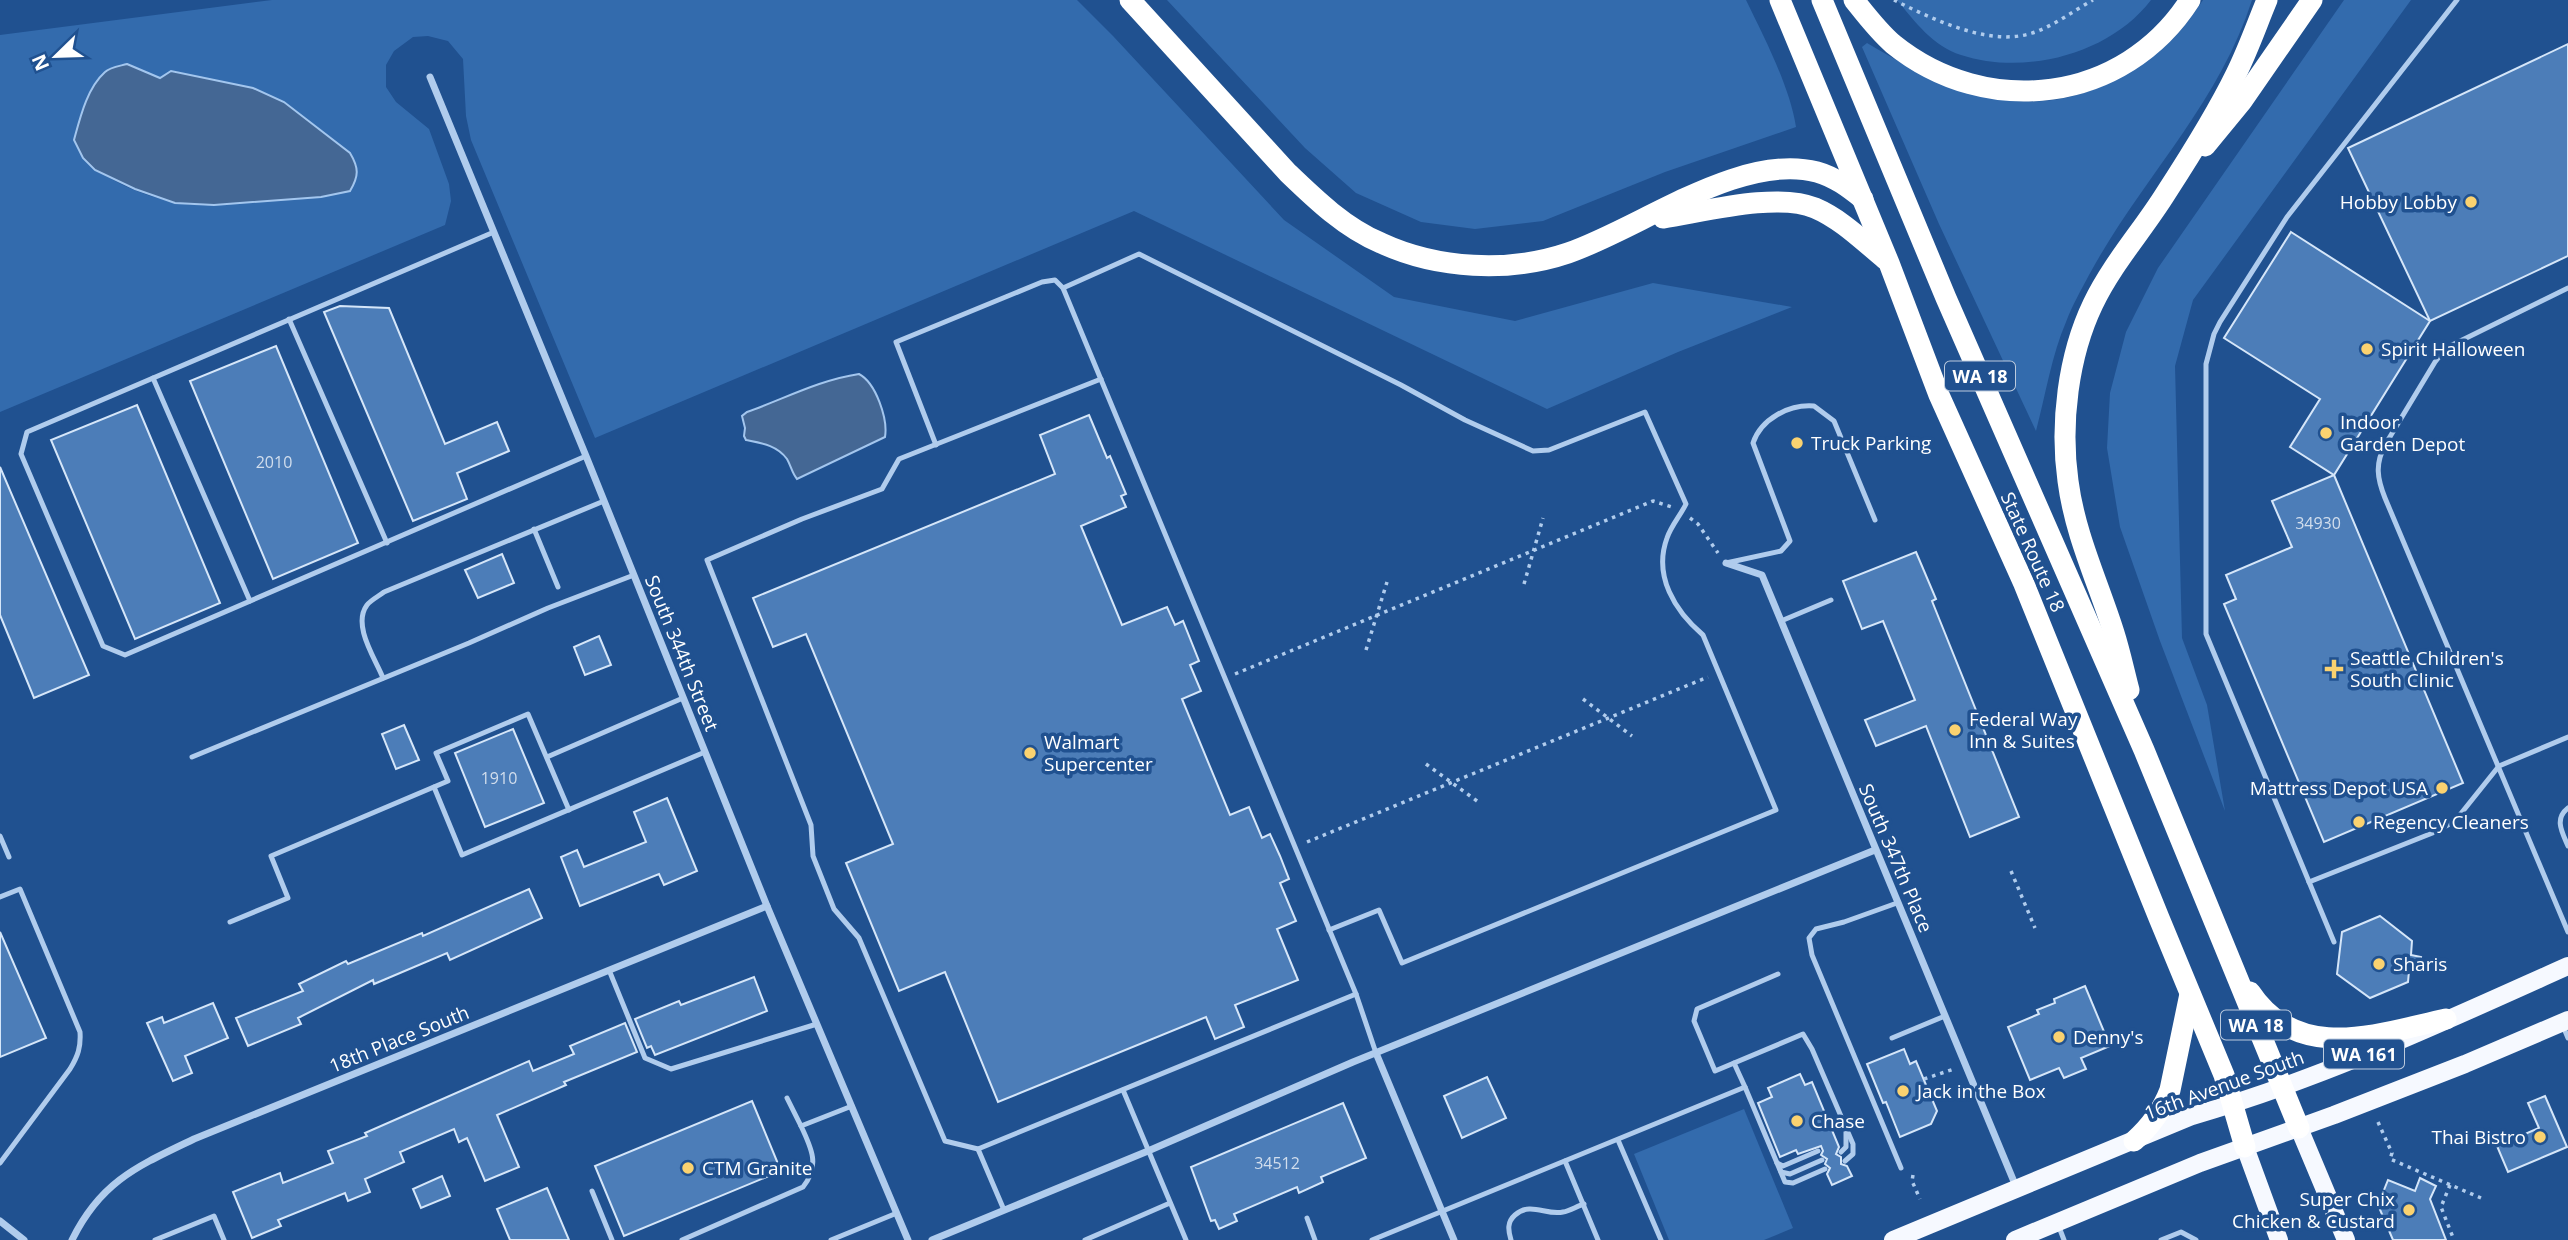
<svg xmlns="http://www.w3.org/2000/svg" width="2568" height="1240" viewBox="0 0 2568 1240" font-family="'Open Sans',sans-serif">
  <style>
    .green { fill: #336bad; fill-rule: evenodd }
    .water { fill: #446794; stroke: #a3c6ee; stroke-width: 2 }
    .building { fill: #4c7db8; stroke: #d5e6f9; stroke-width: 2 }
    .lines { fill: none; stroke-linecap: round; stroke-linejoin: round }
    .path { stroke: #b0cced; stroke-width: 3.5; stroke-dasharray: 3.5 5; stroke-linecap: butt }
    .lane { stroke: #b0cced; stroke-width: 5 }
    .street { stroke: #b0cced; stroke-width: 7 }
    .primary { stroke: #f6f9ff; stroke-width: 18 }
    .highway { stroke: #fff; stroke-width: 21 }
    .poi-dot { fill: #fad270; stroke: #205190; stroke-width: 2.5 }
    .labels { text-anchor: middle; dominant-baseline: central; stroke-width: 7; stroke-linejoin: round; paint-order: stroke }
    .number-label { font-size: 16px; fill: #d2deed }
    .shield { fill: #205190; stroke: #bccbde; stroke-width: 2 }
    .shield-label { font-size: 18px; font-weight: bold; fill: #fff }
    .poi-label { font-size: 19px; fill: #fff; stroke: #205190; text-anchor: start }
    .street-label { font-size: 19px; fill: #fff; stroke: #205190 }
  </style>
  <rect width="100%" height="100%" fill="#205190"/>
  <g class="green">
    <path d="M272,0h805l36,36 171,184 110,77 121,24 138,-38 139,24 -114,45 -131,57 -413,-198 -539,227 -124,-298 -5,-24 -3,-57 -15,-18 -20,-5 -15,1 -19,14 -8,14v22l10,15 33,27 20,55 2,17 -6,24 -445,187v-377zM171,71l82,17 31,14 66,51 6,11 -6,27c-34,7 -67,9 -101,11 -24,2 -51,6 -75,0 -31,-6 -69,-22 -91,-44z"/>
    <path d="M1167,0h579c18,37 44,87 50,127l-131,45 -122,49 -68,8 -54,-7 -65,-29 -51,-45z"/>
    <path d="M1897,0h254c-41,54 -126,76 -190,55 -28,-9 -46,-33 -64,-55z"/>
    <path d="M2203,0h49c-34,106 -111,179 -163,275 -8,15 -17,31 -23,47 -14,32 -21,75 -30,109l-97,-207 -77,-177 5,-4c85,51 167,86 260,30 37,-22 52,-37 76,-73z"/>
    <polygon points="2344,0 2411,0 2193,300 2175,366 2182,638 2207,705 2225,811 2160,641 2120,527 2107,448 2110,393 2126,332 2158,268"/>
    <polygon points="1744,1109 1793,1228 1764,1240 1669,1240 1634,1154"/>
  </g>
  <g class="water">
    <path d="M127,64l33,14 11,-7 82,17 31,14 66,51c9,15 9,23 0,38l-29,6 -107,8 -39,-2 -40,-14 -40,-19 -12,-12 -9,-18c6,-22 13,-52 31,-68 5,-5 15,-6 22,-8z"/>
    <path d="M859,374c17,9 29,45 26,63l-88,42c-5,-6 -6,-13 -10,-20 -10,-14 -26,-16 -41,-19l-2,-4 1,-8 -3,-12 5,-4c37,-13 72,-32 112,-38z"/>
  </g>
  <g class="building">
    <polygon points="2568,44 2568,256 2430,321 2348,148"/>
    <polygon points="2291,232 2430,321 2334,475 2290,447 2320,399 2224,338"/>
    <polygon points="340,306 389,308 445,444 497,422 509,451 457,473 467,499 413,521 324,312"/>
    <polygon points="276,346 358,543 273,579 190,381"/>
    <polygon points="137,405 220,603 135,639 51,440"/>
    <polygon points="1089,415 1107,458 1110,456 1126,494 1121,496 1126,507 1081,526 1122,625 1167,607 1175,625 1183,621 1199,661 1190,665 1201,691 1182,699 1230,815 1249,807 1262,838 1270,834 1280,856 1289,879 1280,883 1296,921 1277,929 1298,980 1235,1005 1244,1027 1215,1039 1206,1017 998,1102 945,972 899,991 846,863 893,844 806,634 773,647 753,598 1055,474 1040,435"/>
    <polygon points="0,467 89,675 34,698 0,615"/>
    <polygon points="2334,475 2463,783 2324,842 2224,604 2236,599 2226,575 2292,547 2272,501"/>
    <polygon points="1916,552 1936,599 1932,601 2019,817 1970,837 1926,726 1876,746 1865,720 1915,700 1883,621 1862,629 1843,581"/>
    <polygon points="502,554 514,583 478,598 465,570"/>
    <polygon points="599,636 611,665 585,675 574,647"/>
    <polygon points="404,725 419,760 396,769 382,734"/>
    <polygon points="513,729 544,803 485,827 455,753"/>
    <polygon points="667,798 697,871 664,885 659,874 580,906 561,857 577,850 584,867 646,842 634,812"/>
    <polygon points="529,889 542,918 450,960 447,953 374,984 373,980 298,1018 301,1024 248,1046 236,1018 303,991 299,984 346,961 348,964 422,933 423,936"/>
    <polygon points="2380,916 2412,941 2411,955 2421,957 2418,972 2409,971 2408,982 2370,998 2337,974 2342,932"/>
    <polygon points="0,932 46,1038 0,1057"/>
    <polygon points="754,977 767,1011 655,1055 651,1046 647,1048 635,1019 679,1001 681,1005"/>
    <polygon points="2085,986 2110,1046 2081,1058 2086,1069 2064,1078 2059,1068 2030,1080 2008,1027 2039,1014 2037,1010 2055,1003 2054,999"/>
    <polygon points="213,1003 228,1038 185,1056 192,1073 173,1081 147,1023 162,1017 164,1023"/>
    <polygon points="625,1023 637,1052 564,1082 566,1085 497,1115 519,1167 485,1181 467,1138 459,1142 454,1129 400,1152 404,1162 365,1179 370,1192 348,1201 345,1193 278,1220 281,1226 252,1238 233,1192 280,1173 283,1183 333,1163 328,1151 367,1136 365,1133 529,1061 533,1071 574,1054 570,1046"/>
    <polygon points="1904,1049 1910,1064 1916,1061 1937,1111 1931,1124 1900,1137 1886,1102 1883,1103 1867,1064"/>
    <polygon points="1800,1074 1805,1085 1812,1082 1839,1147 1836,1154 1841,1157 1841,1164 1847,1166 1852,1176 1832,1185 1827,1174 1830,1168 1825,1164 1827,1159 1821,1155 1823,1151 1821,1146 1798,1154 1796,1150 1780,1157 1758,1103 1772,1097 1768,1088"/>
    <polygon points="1487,1077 1506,1118 1462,1138 1444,1096"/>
    <polygon points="2545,1096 2567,1147 2508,1172 2497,1146 2539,1128 2528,1103"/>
    <polygon points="752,1101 781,1171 624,1236 595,1166"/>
    <polygon points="1343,1103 1366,1158 1321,1177 1323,1182 1299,1193 1297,1187 1234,1214 1237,1221 1219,1229 1215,1220 1211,1221 1191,1167"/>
    <polygon points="442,1176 450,1196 421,1208 413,1189"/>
    <polygon points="2420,1178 2436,1186 2430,1199 2446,1240 2393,1240 2378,1205 2388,1180 2415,1191"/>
    <polygon points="547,1188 569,1240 510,1240 497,1209"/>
  </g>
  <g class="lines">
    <g class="path">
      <path d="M1894,0c34,17 86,42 125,36 26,-3 52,-24 74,-36"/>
      <polyline points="1690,518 1698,524 1718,553"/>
      <polyline points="1524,584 1543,518"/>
      <polyline points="1366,650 1387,582"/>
      <polyline points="1235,674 1653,501 1672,507"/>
      <polyline points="1583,699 1632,736"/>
      <polyline points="1426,764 1477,801"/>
      <polyline points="1307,842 1708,677"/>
      <polyline points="2011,871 2035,928"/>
      <polyline points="1924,1079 1954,1069"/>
      <polyline points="2378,1122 2392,1153 2390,1159 2481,1198"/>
      <polyline points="1913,1175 1912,1181 1920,1199"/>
      <polyline points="2450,1185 2441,1207 2454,1240"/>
    </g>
    <g class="lane">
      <polyline points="494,232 27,432 21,454 103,646 125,655 586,456"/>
      <path d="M1063,288l76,-34 262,131 64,35 68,31 16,-1 96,-38 41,92c-6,12 -15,22 -19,34 -14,38 8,73 36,97l73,175 -374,153 -23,-53 -50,20"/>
      <path d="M2568,288l-122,60 -11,14 -50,83c-10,19 -8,33 0,53l183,434"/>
      <polyline points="289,319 387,543"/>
      <polyline points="153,378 250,601"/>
      <polyline points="1101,379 899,459 882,489 802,519 707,560 811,825 813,856 834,909 859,938 945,1141 978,1149 1356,994"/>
      <polyline points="936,445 896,342 1042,282 1055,280 1063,288 1356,994 1376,1053"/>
      <polyline points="534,529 558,587"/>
      <path d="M1726,563l55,-12 9,-10 -37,-98c8,-24 36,-39 61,-37l20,15 41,99"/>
      <polyline points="1781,621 1831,600"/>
      <path d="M383,678c-8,-20 -31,-53 -16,-73 4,-5 12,-9 17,-13l220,-91"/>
      <polyline points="192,757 469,643 548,608 634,575"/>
      <polyline points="547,757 683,698"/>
      <polyline points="434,787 462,855 705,752"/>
      <path d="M2568,808c-14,11 -6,24 0,38"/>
      <polyline points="0,836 9,857"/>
      <polyline points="2309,882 2435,832 2455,821 2499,766 2568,737"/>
      <path d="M0,897l20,-8 60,143c1,15 -2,24 -10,37l-70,94"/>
      <polyline points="1897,903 1844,922 1816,929 1809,938 1812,955 1901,1168"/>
      <polyline points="230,922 288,898 271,856 448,781 436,753 528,714 569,810"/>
      <polyline points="2334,942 2206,634 2206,364 2214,334 2220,322 2287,217 2457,0"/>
      <polyline points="609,970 645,1058 671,1069 817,1024"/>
      <polyline points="1778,974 1697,1009 1694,1021 1715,1071 1803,1034 1812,1049 1853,1144 1853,1154 1845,1161"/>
      <polyline points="2563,1026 2568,1038"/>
      <polyline points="1892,1038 1945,1016"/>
      <polyline points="1745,1087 1785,1182 1793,1183 1825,1169"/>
      <polyline points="1123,1090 1186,1240"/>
      <polyline points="787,1098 801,1126"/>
      <polyline points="1618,1140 1661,1240"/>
      <polyline points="978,1149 1004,1210"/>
      <polyline points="1841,1152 1846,1147 1846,1132"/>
      <polyline points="1565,1161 1598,1240"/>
      <polyline points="1777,1163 1783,1166 1818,1151"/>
      <polyline points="1780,1169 1781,1172 1790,1174 1822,1160"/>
      <polyline points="592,1191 612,1240"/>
      <polyline points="1307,1218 1315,1240"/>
      <polyline points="2059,1227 2064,1240"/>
      <polyline points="155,1240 214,1216 224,1240"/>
      <path d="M682,1240l121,-53c17,-21 9,-38 -2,-61l51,-20"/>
      <polyline points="831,1240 897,1213"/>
      <polyline points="1085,1240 1170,1203"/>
      <polyline points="1372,1240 1745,1087 1734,1063"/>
      <path d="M1511,1240c-3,-10 -4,-18 4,-25 16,-14 31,1 48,-3 7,-1 14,-6 21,-8"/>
      <polyline points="2161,1240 2181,1232 2196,1240"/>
    </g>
    <g class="street">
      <polyline points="430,77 586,456 767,906 908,1240"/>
      <polyline points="1726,563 1762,575 2017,1189"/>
      <polyline points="1376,1053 1454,1240"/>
      <polyline points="0,1221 24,1240"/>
      <path d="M72,1240c29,-59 66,-74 122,-101l573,-233"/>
      <polyline points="932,1240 1148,1151 1353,1062 1875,850"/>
    </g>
    <g class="primary">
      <polyline points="2299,1128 2346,1240"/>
      <polyline points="2245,1147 2279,1240"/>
      <path d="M1893,1240l299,-124c130,-37 253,-95 376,-150"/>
      <polyline points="2015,1240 2200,1163 2334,1115 2465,1064 2568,1020"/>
    </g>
    <g class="highway">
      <path d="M1130,0l158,173c27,26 57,55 93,70 56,26 128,30 187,10 73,-25 172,-101 249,-81 18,5 32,16 46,27"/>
      <polyline points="1780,0 1889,263 1939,395 2024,584 2159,918 2224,1075 2245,1147"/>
      <polyline points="1822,0 1946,298 2144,750 2299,1128"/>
      <path d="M1854,0c12,15 24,31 39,44 94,76 231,59 297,-44"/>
      <polyline points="2205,146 2242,101 2312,0"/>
      <path d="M1663,218c40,-6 114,-26 152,-10 26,11 48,33 70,51"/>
      <path d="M2129,690c-5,-19 -9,-38 -15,-57 -16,-51 -39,-98 -46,-152 -8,-57 0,-125 25,-177 19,-40 50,-74 73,-111 24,-37 51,-80 70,-119 12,-24 21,-50 31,-74"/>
      <path d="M2250,992c48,72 127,42 196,27"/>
      <path d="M2134,1141c17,-15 28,-30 36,-51l20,-96"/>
    </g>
  </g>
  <g class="poi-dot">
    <circle cx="2471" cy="202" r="7"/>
    <circle cx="2367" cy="349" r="7"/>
    <circle cx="2326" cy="433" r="7"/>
    <circle cx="1797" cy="443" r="7"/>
    <path d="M2330.5 658.5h7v7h7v7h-7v7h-7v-7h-7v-7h7z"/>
    <circle cx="1955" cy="730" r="7"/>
    <circle cx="1030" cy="753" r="7"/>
    <circle cx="2442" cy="788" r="7"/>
    <circle cx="2359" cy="822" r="7"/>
    <circle cx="2379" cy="964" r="7"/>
    <circle cx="2059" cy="1037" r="7"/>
    <circle cx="1903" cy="1091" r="7"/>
    <circle cx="1797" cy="1121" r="7"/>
    <circle cx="2540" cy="1137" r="7"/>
    <circle cx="688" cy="1168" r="7"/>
    <circle cx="2409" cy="1210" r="7"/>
  </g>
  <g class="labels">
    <g class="number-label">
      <text x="274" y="462">2010</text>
      <text x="2318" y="523">34930</text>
      <text x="499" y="778">1910</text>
      <text x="1277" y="1163">34512</text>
    </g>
    <g class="shield">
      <rect x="1945" y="361.5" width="70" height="29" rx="5"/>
      <rect x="2221" y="1010.5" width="70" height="29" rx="5"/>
      <rect x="2324" y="1039.5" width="80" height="29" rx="5"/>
    </g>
    <g class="shield-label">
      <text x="1980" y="376">WA 18</text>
      <text x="2256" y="1025">WA 18</text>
      <text x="2364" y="1054">WA 161</text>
    </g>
    <g class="poi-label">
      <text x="2457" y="202" text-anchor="end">Hobby Lobby</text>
      <text x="2381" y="349">Spirit Halloween</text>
      <text x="2340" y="422">Indoor<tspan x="2340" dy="22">Garden Depot</tspan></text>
      <text x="1811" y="443">Truck Parking</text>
      <text x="2350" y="658">Seattle Children's<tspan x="2350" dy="22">South Clinic</tspan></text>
      <text x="1969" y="719">Federal Way<tspan x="1969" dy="22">Inn &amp; Suites</tspan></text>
      <text x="1044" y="742">Walmart<tspan x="1044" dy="22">Supercenter</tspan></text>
      <text x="2428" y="788" text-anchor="end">Mattress Depot USA</text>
      <text x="2373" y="822">Regency Cleaners</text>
      <text x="2393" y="964">Sharis</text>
      <text x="2073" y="1037">Denny's</text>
      <text x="1917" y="1091">Jack in the Box</text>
      <text x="1811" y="1121">Chase</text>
      <text x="2526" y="1137" text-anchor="end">Thai Bistro</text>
      <text x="702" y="1168">CTM Granite</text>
      <text x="2395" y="1199" text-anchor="end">Super Chix<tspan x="2395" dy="22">Chicken &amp; Custard</tspan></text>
    </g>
    <g class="street-label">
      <text transform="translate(2033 552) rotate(66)">State Route 18</text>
      <text transform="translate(682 653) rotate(68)">South 344th Street</text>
      <text transform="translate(1896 858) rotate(67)">South 347th Place</text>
      <text transform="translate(399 1039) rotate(-22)">18th Place South</text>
      <text transform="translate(2224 1085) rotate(-20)">16th Avenue South</text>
    </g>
  </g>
  <g transform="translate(56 56) rotate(247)" stroke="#205190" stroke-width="5" paint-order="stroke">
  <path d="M0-5L12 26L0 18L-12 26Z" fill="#ffffff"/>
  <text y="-10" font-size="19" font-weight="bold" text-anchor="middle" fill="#ffffff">N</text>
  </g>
</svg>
